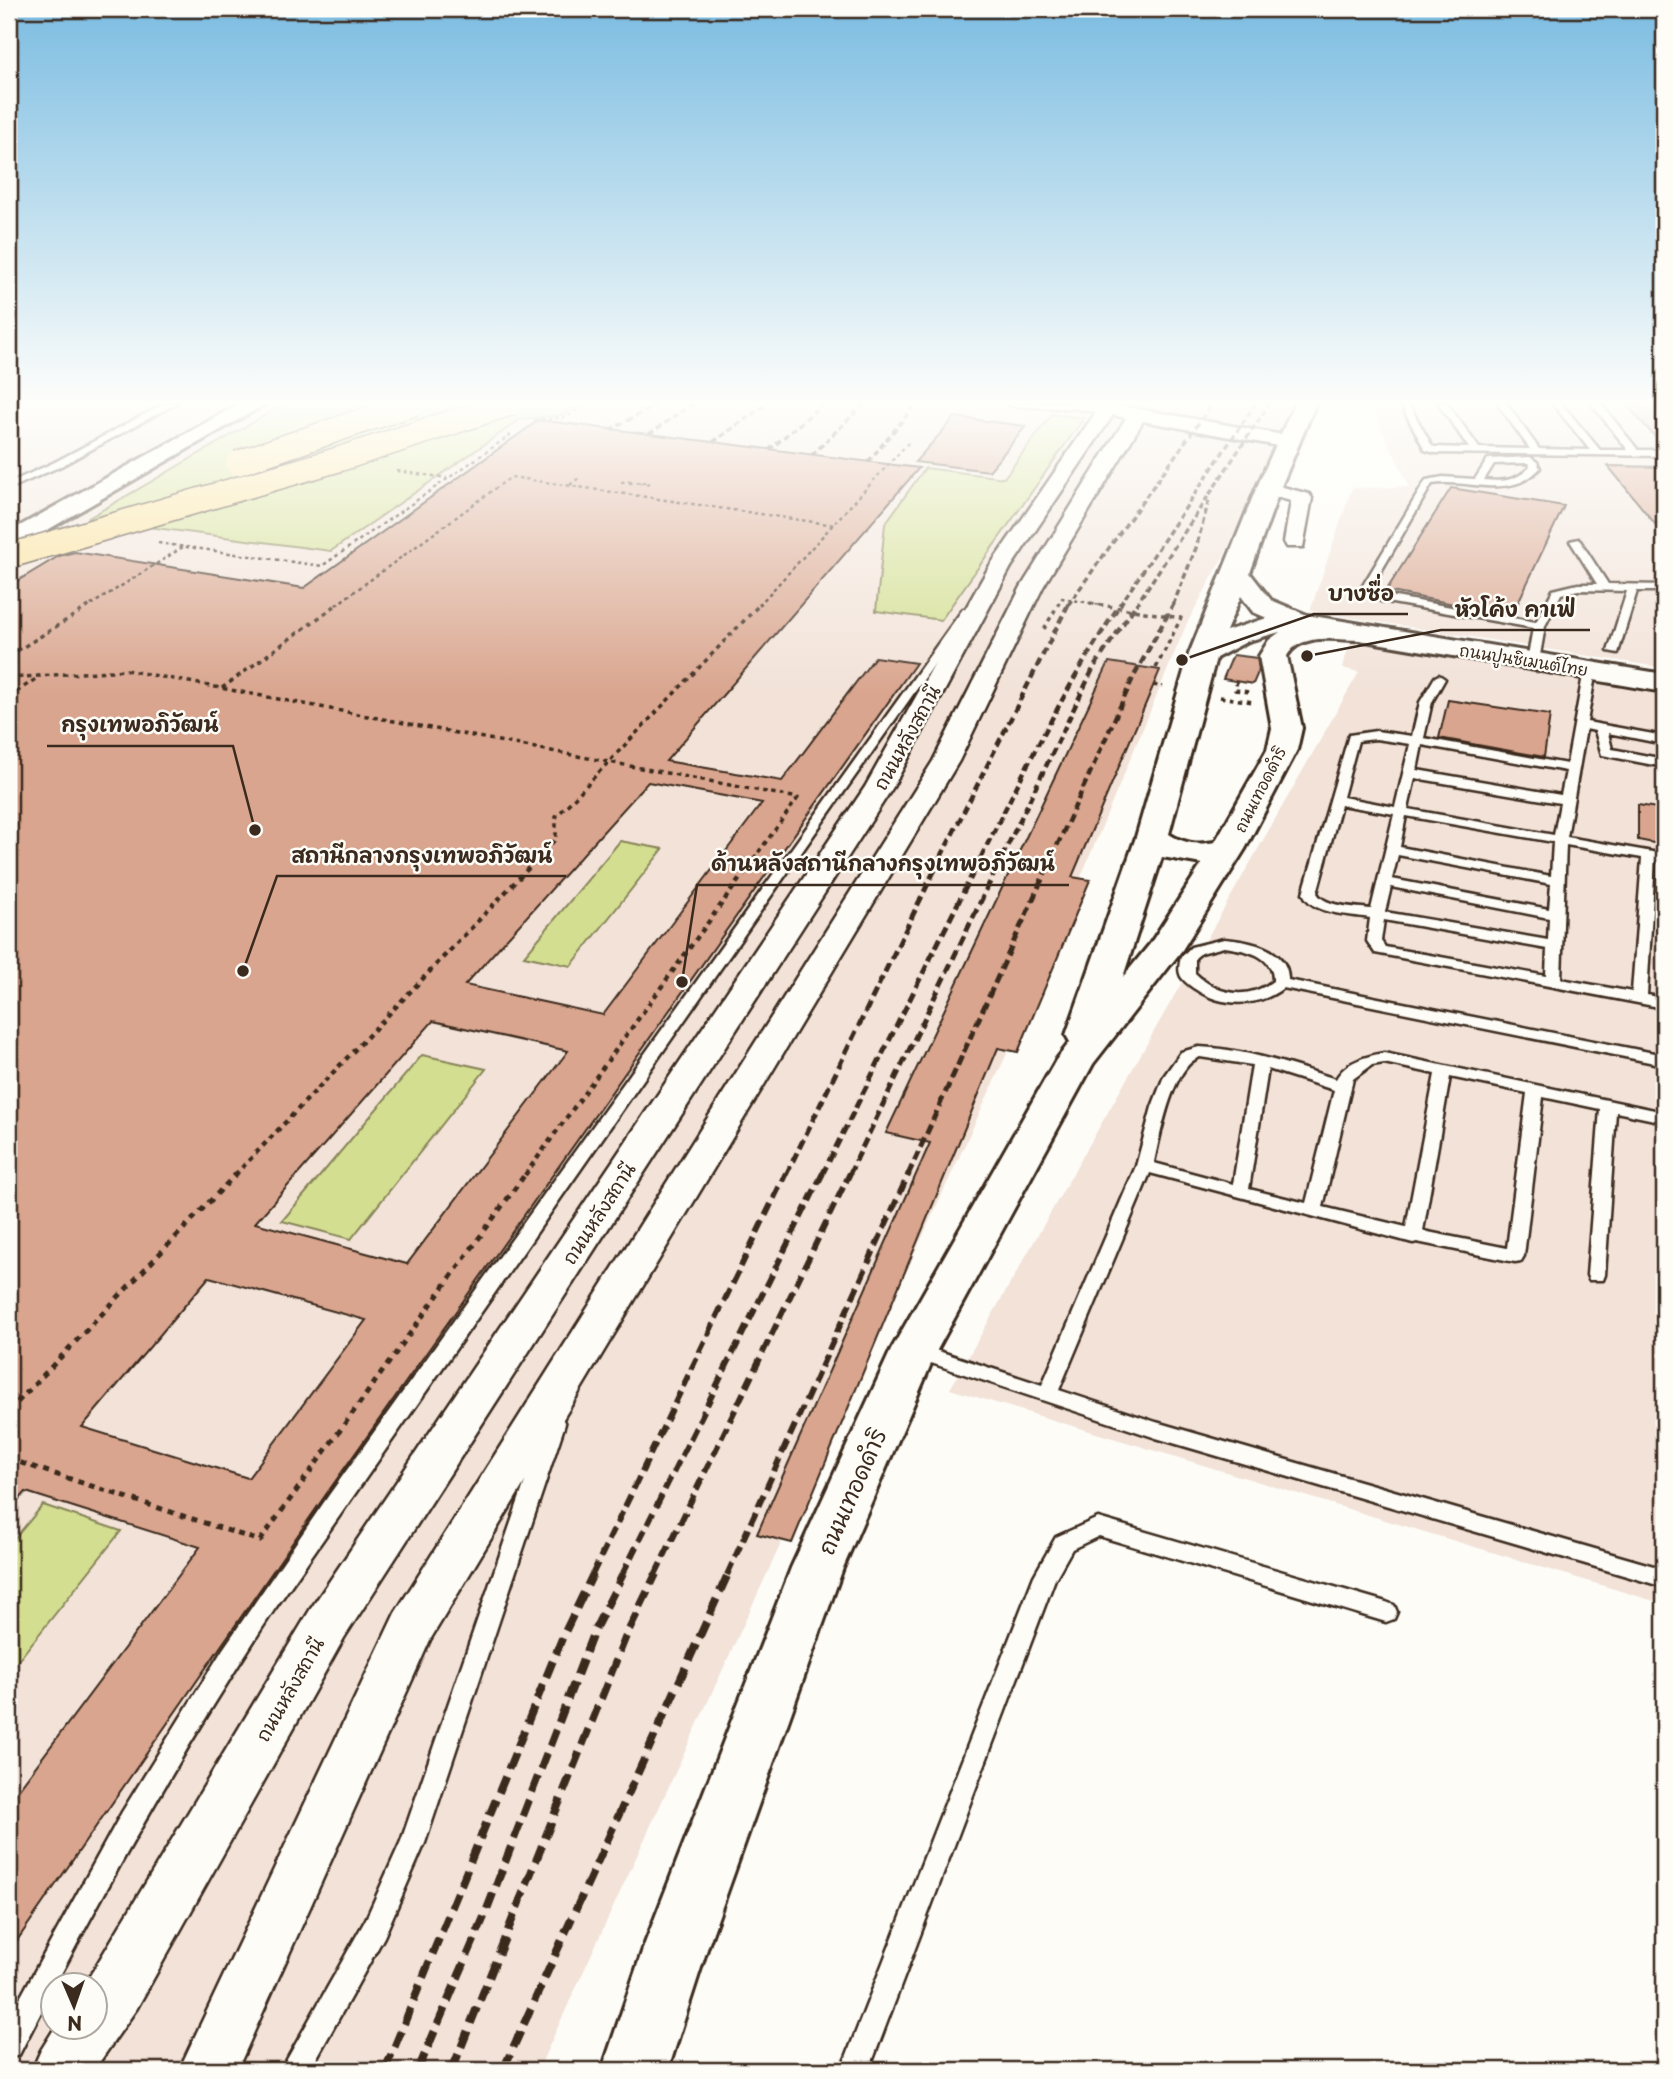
<svg xmlns="http://www.w3.org/2000/svg" width="1673" height="2079" viewBox="0 0 1673 2079" font-family="'Playpen Sans','Playpen Sans Thai',sans-serif">
  <style>
    .built { fill: #f2e2d8; fill-rule: evenodd }
    .green { fill: #d3de91; stroke: #878458; stroke-width: 2 }
    .building { fill: #d9a58e; stroke: #3b2a1e; stroke-width: 2; fill-rule: evenodd }
    .lines { fill: none; stroke-linecap: round; stroke-linejoin: round }
    .lane-casing { stroke: #3b2a1e; stroke-width: 5 }
    .street-casing { stroke: #3b2a1e; stroke-width: 5 }
    .secondary-casing { stroke: #3b2a1e; stroke-width: 6 }
    .path-far3 { stroke: #3b2a1e; stroke-width: 2.5; stroke-dasharray: 3.5 3.5; stroke-linecap: butt }
    .path-far2 { stroke: #3b2a1e; stroke-width: 3.5; stroke-dasharray: 4.5 4.5; stroke-linecap: butt }
    .path-far1 { stroke: #3b2a1e; stroke-width: 4.5; stroke-dasharray: 5 5; stroke-linecap: butt }
    .path { stroke: #3b2a1e; stroke-width: 5; stroke-dasharray: 6 6; stroke-linecap: butt }
    .lane { fill: #fdfcf7; fill-rule: evenodd }
    .street { fill: #fdfcf7; fill-rule: evenodd }
    .secondary { fill: #fdfcf7; fill-rule: evenodd }
    .rail-far4 { stroke: #3b2a1e; stroke-width: 3.5; stroke-dasharray: 6 3.5; stroke-linecap: butt }
    .rail-far3 { stroke: #3b2a1e; stroke-width: 4.5; stroke-dasharray: 8 4.5; stroke-linecap: butt }
    .rail-far2 { stroke: #3b2a1e; stroke-width: 5; stroke-dasharray: 10 5; stroke-linecap: butt }
    .rail-far1 { stroke: #3b2a1e; stroke-width: 6; stroke-dasharray: 13 6; stroke-linecap: butt }
    .rail { stroke: #3b2a1e; stroke-width: 8; stroke-dasharray: 17 8; stroke-linecap: butt }
    .highway-bridge-casing { stroke: #3b2a1e; stroke-width: 27; stroke-linecap: butt }
    .highway-bridge { stroke: #f9df96; stroke-width: 24 }
    .labels { text-anchor: middle; dominant-baseline: central; stroke-width: 5; stroke-linejoin: round; paint-order: stroke }
    .far-street-label { font-size: 16px; fill: #3b2a1e; stroke: #fdfcf7 }
    .street-label { font-size: 19px; fill: #3b2a1e; stroke: #fdfcf7 }
    .near-street-label { font-size: 23px; fill: #3b2a1e; stroke: #fdfcf7 }
    .leader { fill: none; stroke: #3b2a1e; stroke-width: 2.5 }
    .callout-dot { fill: #3b2a1e; stroke: #fdfcf7; stroke-width: 2.5 }
    .callout-label { font-size: 21px; text-anchor: middle; font-weight: bold; fill: #3b2a1e; stroke: #fdfcf7; stroke-width: 5; stroke-linejoin: round; paint-order: stroke }
  </style>
  <rect width="100%" height="100%" fill="#fdfcf7"/>
  <filter id="ink" filterUnits="userSpaceOnUse"><feTurbulence type="fractalNoise" baseFrequency=".0143" numOctaves="2"/><feDisplacementMap in="SourceGraphic" scale="14" xChannelSelector="R" yChannelSelector="G"/><feConvolveMatrix kernelMatrix="1 2 1 2 8 2 1 2 1" color-interpolation-filters="sRGB"/></filter>
  <g filter="url(#ink)">
    <g class="built">
      <path d="M9,403h1284l-68,151 -38,69 -178,426 -471,1021h-529zM52,1984h42v42h-42z"/>
      <polygon points="1369,403 1664,403 1664,668 1310,611 1352,488 1410,487"/>
      <polygon points="1352,638 1664,694 1664,1604 950,1389 1359,672 1342,668"/>
    </g>
    <g class="green">
      <polygon points="286,403 582,403 564,415 521,419 331,551 87,519"/>
      <polygon points="1052,414 1084,418 941,620 876,611 885,524 925,468 1004,478"/>
      <polygon points="620,841 663,849 571,966 524,956"/>
      <polygon points="422,1055 486,1069 351,1239 282,1221"/>
      <polygon points="43,1505 121,1531 9,1672 9,1545"/>
    </g>
    <g class="building">
      <polygon points="1625,403 1664,403 1664,447"/>
      <polygon points="955,417 1026,426 989,471 915,462"/>
      <path d="M539,420l380,48 -253,293 116,20 93,-124 41,6 -589,830 -318,459v-150l191,-255 -174,-55 -17,19v-925l50,-30 16,-4 229,36zM648,782l114,21 -159,212 -138,-30zM433,1021l135,30 -161,213 -152,-41zM209,1277l157,43 -118,158 -166,-51z"/>
      <polygon points="1608,466 1664,467 1664,535"/>
      <polygon points="1451,488 1564,506 1512,615 1386,591"/>
      <polygon points="1233,655 1257,658 1259,670 1253,684 1223,679"/>
      <polygon points="1109,662 1160,670 1072,877 1090,880 1018,1052 998,1048 792,1543 757,1534 930,1143 886,1133"/>
      <polygon points="1448,700 1550,715 1544,757 1439,738"/>
      <polygon points="1638,805 1664,809 1664,845 1638,840"/>
    </g>
    <g class="lines">
      <defs>
        <g id="lane">
          <polygon points="166,403 177,403 61,466 9,489 9,483 55,462"/>
          <polygon points="1007,403 1085,403 1091,406 1087,409 1011,406"/>
          <polygon points="1400,403 1408,403 1432,446 1435,447 1469,448 1438,403 1447,403 1479,448 1530,449 1497,403 1506,403 1539,449 1590,450 1552,403 1561,403 1600,450 1628,450 1591,403 1600,403 1638,450 1664,450 1664,456 1435,453 1425,450"/>
          <path d="M1530,457l7,5 3,6c-29,33 -70,10 -108,16l-60,103 12,8 152,27 17,-32 25,-6h19l-27,-43 9,-2 29,45 56,1v6h-27l-19,62 -10,-2 19,-60 -49,-1 -17,4 -16,32 -6,35 -6,3 -6,-3 6,-33 -152,-27 -14,-6 -5,-8 64,-107 17,-3 32,2 13,-20zM1528,463l2,4c-14,14 -27,15 -46,13l10,-16z"/>
          <path d="M963,609l9,2 -157,222 -541,777c-94,143 -178,294 -255,445l-10,3v-40l113,-206 101,-163 106,-154z"/>
          <path d="M1590,667l6,3 -9,52 77,14v8l-56,-11 4,16 52,10v8l-62,-12 -7,-24 -9,-2 -19,108 97,17v8l-9,-1 -8,134 17,3v10l-289,-55 -8,-12 3,-23c-22,-4 -58,-3 -67,-25l46,-158 27,-4 36,5 8,-34 15,-25 4,-2 6,4 -13,23 -8,36 143,26 17,-94zM1376,739l34,5 -15,63 -52,-10 15,-56zM1422,745l144,26 -5,24 -144,-25zM1415,778l145,25 -6,32 -146,-26zM1341,805l53,9 -23,95c-15,-2 -46,-2 -54,-16zM1406,816l147,26 -2,34 -151,-29zM1566,845l76,13 -10,134 -71,-13zM1398,855l153,29 -2,25 -157,-30zM1391,887l158,31 -1,22 -163,-28zM1384,920l163,29 -1,27 -161,-29 -4,-6z"/>
          <path d="M1224,939c25,2 65,9 64,41l376,75v10l-381,-77c-25,20 -62,19 -88,1 -5,-3 -14,-10 -15,-15 -2,-5 0,-13 1,-17l10,-10zM1224,947c22,3 50,8 49,34 -26,20 -56,14 -78,-8v-15l6,-5z"/>
          <path d="M1199,1047c47,2 92,18 137,32 9,-17 30,-23 48,-26l280,59v10l-48,-10 -11,163 -2,5h-14l-2,-5 13,-166 -57,-12 -19,159 -3,5 -6,1 -98,-20 -4,1 -263,-70 -91,217 97,32 508,147v18l-508,-149 -249,-83 -3,-5 3,-5 7,-2 128,42 94,-219 16,-59 12,-31 17,-24zM1200,1057l52,8 -19,119 -79,-21c6,-26 18,-97 46,-106zM1384,1063l51,11 -29,153 -83,-20 30,-128 19,-14zM1268,1069l66,21 -28,113 -57,-14zM1450,1077l77,16 -20,155 -84,-17z"/>
          <polygon points="555,1416 562,1418 565,1424 425,1843 384,1937 310,2070 281,2070 366,1919 401,1841 545,1424 548,1418"/>
          <polygon points="1098,1518 1386,1602 1394,1605 1397,1612 1394,1619 1386,1622 1099,1536 1072,1549 1055,1579 869,2070 841,2070 1034,1576 1056,1537"/>
        </g>
        <g id="street">
          <polygon points="1065,403 1106,403 1289,436 1299,442 1289,448 1143,421 1043,587 959,761 430,1640 237,2070 179,2070 395,1613 933,761 1021,587 1126,418 1113,415 1011,567 893,787 344,1638 137,2008 94,2070 32,2070 41,2050 56,2026 94,2026 94,1984 85,1984 310,1610 865,787 989,567 1096,412 1068,407"/>
          <polygon points="1268,483 1309,494 1312,498 1303,547 1287,547 1284,542 1291,501 1261,493 1258,489 1261,485"/>
        </g>
        <g id="secondary">
          <polygon points="241,403 267,403 18,547 9,549 9,532"/>
          <path d="M1295,403h21l-36,86 -30,84 21,27 36,15 357,59v18l-305,-52c-23,0 -58,-8 -72,16l15,72 -5,22 -52,99 -63,101 -89,114 -156,286 -94,218 -135,378 -40,124h-66l42,-124 147,-378 100,-218 165,-290 14,-18 -4,-7 70,-198 53,-183 67,-165zM1241,596l12,16 14,6 -41,13zM1280,632l-11,8 -10,16 13,72 -5,22 -52,92c-18,3 -30,2 -46,-8l47,-176 32,-17zM1162,857l40,7 -52,80 -27,33z"/>
        </g>
      </defs>
      <use href="#lane" class="lane-casing"/>
      <use href="#street" class="street-casing"/>
      <use href="#secondary" class="secondary-casing"/>
      <g class="path-far3">
        <polyline points="534,420 567,417 588,403"/>
        <polyline points="397,471 447,478"/>
        <polyline points="621,482 632,481"/>
        <polyline points="642,482 649,483 646,485"/>
        <polyline points="629,483 642,482 640,484"/>
        <polyline points="570,485 580,477"/>
        <polyline points="158,543 322,566 512,434"/>
        <polyline points="91,605 183,547"/>
        <polyline points="336,605 511,477 834,525"/>
        <polyline points="759,605 909,442"/>
        <polyline points="1058,605 1062,598 1101,605"/>
      </g>
      <g class="path-far2">
        <polyline points="1090,603 1181,618 1156,668"/>
        <polyline points="1044,629 1059,603"/>
        <polyline points="9,656 94,603"/>
        <polyline points="9,678 126,670 798,798 755,857"/>
        <polyline points="1237,681 1235,690 1249,692"/>
        <polyline points="1153,685 1163,687"/>
        <polyline points="222,688 339,603"/>
        <polyline points="9,697 40,676"/>
        <polyline points="1220,697 1253,702"/>
        <polyline points="539,857 556,839 556,817 761,603"/>
      </g>
      <g class="path-far1">
        <polyline points="235,1175 541,855"/>
        <polyline points="525,1175 757,855"/>
      </g>
      <g class="path">
        <polyline points="9,1411 237,1173"/>
        <polyline points="9,1459 260,1541 526,1173"/>
      </g>
      <use href="#lane" class="lane"/>
      <use href="#street" class="street"/>
      <use href="#secondary" class="secondary"/>
      <g class="rail-far4">
        <polyline points="610,430 660,403"/>
        <polyline points="649,434 694,403"/>
        <polyline points="713,442 768,403"/>
        <polyline points="769,450 824,403"/>
        <polyline points="812,455 865,403"/>
        <polyline points="868,462 917,403"/>
        <polyline points="1068,605 1213,403"/>
        <polyline points="1120,605 1256,403"/>
        <polyline points="1136,605 1270,403"/>
        <polyline points="1173,605 1196,548 1209,500"/>
      </g>
      <g class="rail-far3">
        <polyline points="941,857 1069,603"/>
        <path d="M981,857c44,-87 86,-174 140,-254"/>
        <polyline points="1002,857 1094,667 1137,603"/>
        <polyline points="1052,857 1133,678 1174,603"/>
      </g>
      <g class="rail-far2">
        <polyline points="786,1175 942,855"/>
        <polyline points="822,1175 982,855"/>
        <polyline points="849,1175 1003,855"/>
        <polyline points="908,1175 1053,855"/>
      </g>
      <g class="rail-far1">
        <polyline points="592,1575 786,1173"/>
        <polyline points="622,1575 823,1173"/>
        <polyline points="655,1575 850,1173"/>
        <polyline points="727,1575 909,1173"/>
      </g>
      <g class="rail">
        <polyline points="385,2070 563,1636 593,1574"/>
        <polyline points="418,2070 484,1917 594,1631 623,1574"/>
        <polyline points="452,2070 626,1636 656,1574"/>
        <polyline points="503,2070 728,1574"/>
      </g>
      <defs>
        <g id="highway-bridge">
          <polyline points="238,463 415,403"/>
          <polyline points="9,556 340,459 511,403"/>
        </g>
      </defs>
      <use href="#highway-bridge" class="highway-bridge-casing"/>
      <use href="#highway-bridge" class="highway-bridge"/>
    </g>
  </g>
  <linearGradient id="sky" x2="0" y2="1"><stop stop-color="#7bbce1"/><stop offset="0.58" stop-color="#fefefb"/><stop offset="1" stop-color="#fefefb" stop-opacity="0"/></linearGradient>
  <rect width="1673" height="694" fill="url(#sky)"/>
  <g class="labels">
    <g class="far-street-label">
      <text transform="translate(1524 659) rotate(9)">ถนนปูนซิเมนต์ไทย</text>
      <text transform="translate(1259 789) rotate(-63)">ถนนเทอดดำริ</text>
    </g>
    <g class="street-label">
      <text transform="translate(906 737) rotate(-61)">ถนนหลังสถานี</text>
      <text transform="translate(598 1213) rotate(-57)">ถนนหลังสถานี</text>
      <text transform="translate(289 1689) rotate(-60)">ถนนหลังสถานี</text>
    </g>
    <g class="near-street-label">
      <text transform="translate(851 1491) rotate(-66)">ถนนเทอดดำริ</text>
    </g>
  </g>
  <path class="leader" d="M1182 660L1314 614H1408M1307 656L1441 630H1590M255 830L233 746H47M243 971L277 876H566M682 982L697 885H1069"/>
  <g class="callout-dot">
    <circle cx="1182" cy="660" r="7"/>
    <circle cx="1307" cy="656" r="7"/>
    <circle cx="255" cy="830" r="7"/>
    <circle cx="243" cy="971" r="7"/>
    <circle cx="682" cy="982" r="7"/>
  </g>
  <g class="callout-label">
    <text x="1361" y="601">บางซื่อ</text>
    <text x="1515" y="617">หัวโค้ง คาเฟ่</text>
    <text x="140" y="732">กรุงเทพอภิวัฒน์</text>
    <text x="422" y="863">สถานีกลางกรุงเทพอภิวัฒน์</text>
    <text x="883" y="871">ด้านหลังสถานีกลางกรุงเทพอภิวัฒน์</text>
  </g>
  <rect width="1673" height="2079" fill="none" stroke="#fdfcf7" stroke-width="35"/>
  <rect x="18" y="18" width="1638" height="2044" fill="none" stroke="#3b2a1e" stroke-width="2.5" filter="url(#ink)"/>
  <g transform="translate(74 2006) rotate(178)"><circle r="33" fill="#fdfcf7" stroke="#afa8a0" stroke-width="2"/>
  <path d="M0-5L12 26L0 18L-12 26Z" fill="#3b2a1e"/>
  <text y="-10" font-size="19" font-weight="bold" text-anchor="middle" fill="#3b2a1e">N</text>
  </g>
</svg>
